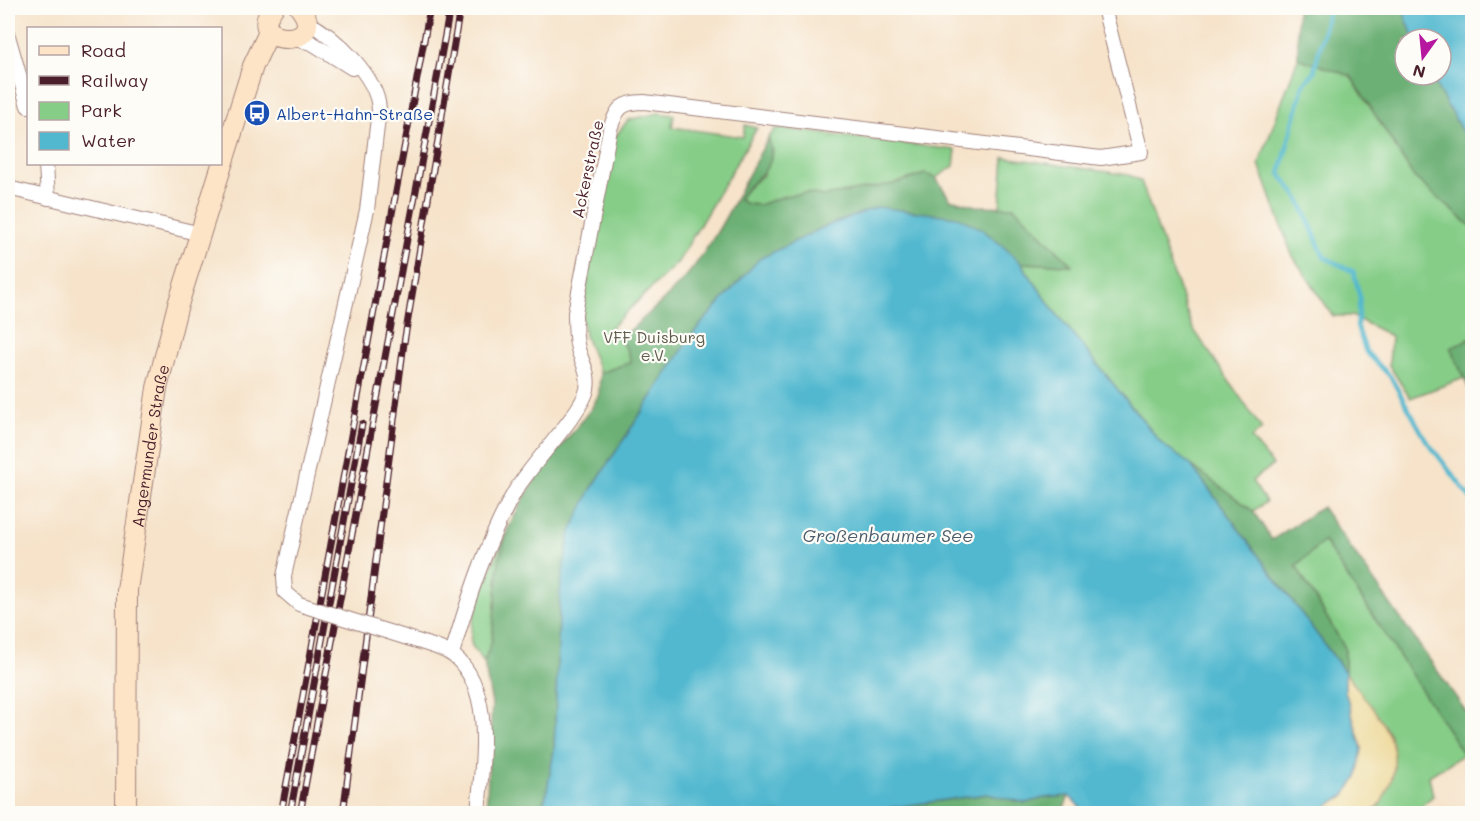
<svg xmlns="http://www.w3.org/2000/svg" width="1480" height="821" viewBox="0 0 1480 821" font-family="Mali,sans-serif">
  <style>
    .green { fill: #86cd88; stroke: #68765a; stroke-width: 1.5 }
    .forest { fill: #6cb074; stroke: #5b6850; stroke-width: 1.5 }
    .sand { fill: #eeda9e; stroke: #9c7c64; stroke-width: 1.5 }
    .water { fill: #51b8cf; stroke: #4e6c7d; stroke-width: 1.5 }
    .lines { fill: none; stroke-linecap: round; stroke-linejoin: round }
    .stream { stroke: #51b8cf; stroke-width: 4.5 }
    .minor-casing { stroke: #a0817a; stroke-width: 16 }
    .secondary-casing { stroke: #a0817a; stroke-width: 22 }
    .minor { stroke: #fff; stroke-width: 14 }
    .secondary { stroke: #fee4c6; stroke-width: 20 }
    .rail-casing { stroke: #4a1f2b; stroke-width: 7 }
    .rail { stroke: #fdfcf7; stroke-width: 4.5; stroke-dasharray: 14; stroke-linecap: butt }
    .minor-bridge-casing { stroke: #a0817a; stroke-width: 16; stroke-linecap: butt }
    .minor-bridge { stroke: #fff; stroke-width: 14 }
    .labels { text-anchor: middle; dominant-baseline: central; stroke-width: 4.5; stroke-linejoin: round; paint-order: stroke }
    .transit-label { font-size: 16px; fill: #164399; stroke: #fdfcf7; text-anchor: start }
    .street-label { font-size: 16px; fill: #4a1f2b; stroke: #fdfcf7 }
    .park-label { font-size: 16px; fill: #5f5c4c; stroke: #fdfcf7 }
    .water-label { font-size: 18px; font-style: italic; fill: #4d5c6d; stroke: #fdfcf7 }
  </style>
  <rect width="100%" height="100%" fill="#fdfcf7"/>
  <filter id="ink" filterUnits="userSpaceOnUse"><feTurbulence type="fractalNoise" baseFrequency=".0167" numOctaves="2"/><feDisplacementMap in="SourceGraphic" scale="12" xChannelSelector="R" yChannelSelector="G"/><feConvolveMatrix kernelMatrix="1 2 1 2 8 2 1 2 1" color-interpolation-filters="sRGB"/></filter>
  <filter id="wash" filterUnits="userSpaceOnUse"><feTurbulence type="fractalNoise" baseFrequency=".008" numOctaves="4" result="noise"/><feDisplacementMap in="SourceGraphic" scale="24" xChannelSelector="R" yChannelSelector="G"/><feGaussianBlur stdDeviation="1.35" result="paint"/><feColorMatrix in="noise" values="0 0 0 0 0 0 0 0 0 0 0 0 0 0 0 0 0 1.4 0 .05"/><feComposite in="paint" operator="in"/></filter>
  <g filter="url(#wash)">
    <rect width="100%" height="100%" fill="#f6e3ca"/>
    <g class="green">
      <polygon points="1298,58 1351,76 1414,177 1472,227 1472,338 1451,349 1464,378 1410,398 1389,365 1391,336 1352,316 1333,316 1292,255 1259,164"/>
      <polygon points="658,113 674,115 672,127 743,137 745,125 757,128 678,262 610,328 627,349 631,362 600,373 585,336 581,315 614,138 628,120"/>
      <polygon points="776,128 956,150 954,166 936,178 925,174 893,184 824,196 806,193 785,196 759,205 747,204 739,200 744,190 763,175 773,151 768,138"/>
      <polygon points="1004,157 1129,175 1141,181 1192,327 1262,429 1251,438 1273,465 1252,481 1266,502 1253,511 1162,444 1055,312 1021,263 1070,265 1014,207 1000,207"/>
      <path d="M508,529l-9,33 -7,78 -8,22c-4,-6 -11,-12 -13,-19 -5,-21 28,-93 37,-114z"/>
      <polygon points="1323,540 1464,754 1429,776 1433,796 1413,813 1368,813 1380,805 1390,735 1345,672 1345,648 1296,566"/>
    </g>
    <g class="forest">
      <polygon points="1297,8 1402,8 1414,39 1405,39 1405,75 1430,75 1463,133 1472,144 1472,227 1414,177 1351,76 1298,58"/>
      <path d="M768,138c13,35 -17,37 -29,62l8,4 12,1 26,-9 21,-3 18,3 69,-12 32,-10 11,4 14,21 26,7 38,1 58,58 -51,-2 -38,-33 -159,-3 -65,32 -65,73 -104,159 -30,100 -6,159 -8,46 -7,17h-53l6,-109 -8,-42 8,-22 7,-78 9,-33 16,-31 15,-24 52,-65 8,-15 1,-21 31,-11 -4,-13 -8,-9c25,-22 49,-42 70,-67 32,-40 54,-90 79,-135z"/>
      <polygon points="1472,338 1472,396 1451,348"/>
      <polygon points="1191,465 1253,511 1272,540 1322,507 1472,720 1472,767 1324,541 1296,566 1345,648 1345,672"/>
      <polygon points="987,794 1026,803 1044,798 1069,796 1062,813 874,814 889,808"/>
    </g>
    <path class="sand" d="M1345,672c26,37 66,71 42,118 -4,10 -9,21 -20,23 -16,4 -36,0 -52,1l30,-19 17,-47 -17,-57z"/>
    <g class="water">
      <polygon points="1402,8 1472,8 1472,144 1463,133 1430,75 1441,75 1441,39 1414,39"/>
      <polygon points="877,207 958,217 983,230 1004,247 1021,263 1055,312 1162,444 1191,465 1345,672 1345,691 1362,749 1357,777 1345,795 1315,814 1086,813 1069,796 1044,798 1026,803 987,794 889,808 874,814 539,813 546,796 554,750 560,591 569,536 590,491 694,332 759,259 824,227"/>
    </g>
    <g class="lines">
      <polyline class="stream" points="1329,8 1314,72 1303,85 1280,174 1299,199 1324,257 1354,272 1360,298 1357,326 1366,352 1390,376 1426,440 1472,500"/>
    </g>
  </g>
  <g filter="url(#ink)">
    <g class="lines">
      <defs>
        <g id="minor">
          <polyline points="8,36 28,106"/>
          <polyline points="293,39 312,43 352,68"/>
          <polyline points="46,164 48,198"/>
          <polyline points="8,188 201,234"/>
          <path d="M299,604l-14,-12 -1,-16 83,-366 12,-100c-1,-33 -45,-75 -73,-88"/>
          <path d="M411,639c14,5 31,8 43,17 42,35 27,110 24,158"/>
          <path d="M452,654c16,-55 34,-111 62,-161 15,-27 69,-81 73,-104 3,-16 -5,-26 -9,-40 -3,-12 -3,-23 -3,-36l35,-184c7,-21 11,-27 34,-27l457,56 40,-6 -37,-144"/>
        </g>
        <g id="secondary">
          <path d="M273,8c-31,40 59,40 27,0"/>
          <path id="s1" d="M126,814l1,-224 30,-202 20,-80 76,-242 17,-36"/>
        </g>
      </defs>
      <use href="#minor" class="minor-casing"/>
      <use href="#secondary" class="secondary-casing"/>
      <use href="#minor" class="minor"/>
      <use href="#secondary" class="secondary"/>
      <defs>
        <g id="rail">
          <polyline points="281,814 430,8"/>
          <polyline points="290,814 362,424"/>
          <polyline points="300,814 450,8"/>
          <polyline points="343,814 404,343 460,8"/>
        </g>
      </defs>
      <use href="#rail" class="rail-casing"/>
      <use href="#rail" class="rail"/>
      <defs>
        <polyline id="minor-bridge" points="299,604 411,639"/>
      </defs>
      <use href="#minor-bridge" class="minor-bridge-casing"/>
      <use href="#minor-bridge" class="minor-bridge"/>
    </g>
  </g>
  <defs>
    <symbol id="bus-disc" viewBox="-11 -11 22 22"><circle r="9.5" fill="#1a4fb4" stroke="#fdfcf7"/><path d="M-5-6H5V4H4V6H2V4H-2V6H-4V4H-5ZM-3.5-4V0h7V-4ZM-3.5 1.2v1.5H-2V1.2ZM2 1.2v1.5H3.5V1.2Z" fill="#fff"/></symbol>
  </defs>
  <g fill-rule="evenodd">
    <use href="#bus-disc" x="242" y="98" width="30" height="30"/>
  </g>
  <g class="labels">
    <g class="transit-label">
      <text x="276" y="113">Albert-Hahn-Straße</text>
    </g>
    <g class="street-label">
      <text transform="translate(587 169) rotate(-78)">Ackerstraße</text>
      <text stroke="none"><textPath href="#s1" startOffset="370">Angermunder Straße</textPath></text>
    </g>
    <g class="park-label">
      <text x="654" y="336">VFF Duisburg<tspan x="654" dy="18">e.V.</tspan></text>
    </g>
    <g class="water-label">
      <text x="888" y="535">Großenbaumer See</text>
    </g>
  </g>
  <rect width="1480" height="821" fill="none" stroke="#fdfcf7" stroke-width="30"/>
  <rect x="27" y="27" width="195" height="138" fill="#fdfcf7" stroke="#b5a4a5" stroke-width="1.5"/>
  <rect x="39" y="46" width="30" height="9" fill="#fee4c6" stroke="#b5a4a5" stroke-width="1.5"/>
  <text x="81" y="57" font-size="18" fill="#4a1f2b">Road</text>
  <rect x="39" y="76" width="30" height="9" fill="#4a1f2b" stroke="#b5a4a5" stroke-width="1.5"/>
  <text x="81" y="87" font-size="18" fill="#4a1f2b">Railway</text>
  <rect x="39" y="102" width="30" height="18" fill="#86cd88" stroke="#b5a4a5" stroke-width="1.5"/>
  <text x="81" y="117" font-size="18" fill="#4a1f2b">Park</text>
  <rect x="39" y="132" width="30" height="18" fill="#51b8cf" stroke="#b5a4a5" stroke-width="1.5"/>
  <text x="81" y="147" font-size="18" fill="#4a1f2b">Water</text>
  <g transform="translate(1423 57) rotate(195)"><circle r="28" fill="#fdfcf7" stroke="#b5a4a5" stroke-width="1.5"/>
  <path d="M0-4.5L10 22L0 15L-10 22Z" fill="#b5179e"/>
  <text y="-9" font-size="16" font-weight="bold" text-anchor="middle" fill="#4a1f2b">N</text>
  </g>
</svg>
